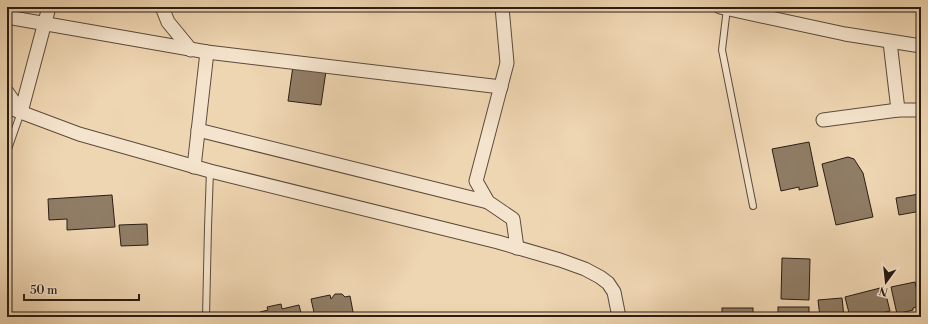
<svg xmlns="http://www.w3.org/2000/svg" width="928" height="324" viewBox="0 0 928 324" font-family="'Libre Bodoni',serif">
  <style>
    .building { fill: #907d66; stroke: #2a1d14 }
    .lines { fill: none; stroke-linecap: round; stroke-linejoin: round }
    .service-casing { stroke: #5b4b3c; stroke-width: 8 }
    .minor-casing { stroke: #5b4b3c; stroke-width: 15 }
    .service { stroke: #f5e4cd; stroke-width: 6 }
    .minor { stroke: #f5e4cd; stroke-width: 13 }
  </style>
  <rect width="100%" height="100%" fill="#efd6b2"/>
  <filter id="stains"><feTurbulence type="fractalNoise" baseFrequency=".005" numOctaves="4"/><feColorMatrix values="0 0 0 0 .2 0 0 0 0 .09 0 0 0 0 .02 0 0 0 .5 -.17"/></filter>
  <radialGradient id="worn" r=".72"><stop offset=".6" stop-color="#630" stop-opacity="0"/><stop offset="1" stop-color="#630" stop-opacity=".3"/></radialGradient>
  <g class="building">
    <polygon points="293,66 326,71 321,105 288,101"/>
    <polygon points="809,142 818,186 799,190 799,187 781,191 772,149"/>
    <polygon points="848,157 854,159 863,173 873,217 836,225 822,164"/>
    <polygon points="919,194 921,211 899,215 896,198"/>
    <polygon points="112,195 115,227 67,230 67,219 49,220 48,199"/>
    <polygon points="147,224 148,245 121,246 119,225"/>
    <polygon points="782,258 810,259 809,300 781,299"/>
    <polygon points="915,282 920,306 913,308 913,310 897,314 891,287"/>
    <polygon points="884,287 890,311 867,317 850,317 845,297"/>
    <polygon points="335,294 342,294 345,297 350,296 354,317 315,317 311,299 330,295 331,299"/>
    <polygon points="842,298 844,317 820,317 818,300"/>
    <polygon points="281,304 282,309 299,305 302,317 261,317 260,312 268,310 267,307"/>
    <rect x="778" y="307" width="31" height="10"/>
    <rect x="722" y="308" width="31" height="9"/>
  </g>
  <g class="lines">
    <defs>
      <g id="service">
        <polyline points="727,8 722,50 753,206"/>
        <polyline points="7,152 21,112"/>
        <polyline points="206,317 208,227 210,171"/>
      </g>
      <g id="minor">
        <polyline points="162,7 168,22 191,50"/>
        <polyline points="502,7 507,63 476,181 488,202 513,219 517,248"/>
        <polyline points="720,7 845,34 921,46"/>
        <polyline points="7,17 207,52 501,87"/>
        <polyline points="890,42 898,110"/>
        <polyline points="7,92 21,112 49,7"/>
        <polyline points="7,107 79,134 210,171 498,242 560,260 585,269 600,277 608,283 614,292 619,317"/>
        <polyline points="823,120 898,110 921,110"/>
        <polyline points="198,130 488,202"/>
        <polyline points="194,167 207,52"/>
      </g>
    </defs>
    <use href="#service" class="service-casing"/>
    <use href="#minor" class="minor-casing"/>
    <use href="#service" class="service"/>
    <use href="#minor" class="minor"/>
  </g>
  <rect width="928" height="324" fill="none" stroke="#efd6b2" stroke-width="24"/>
  <rect x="8" y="8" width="912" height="308" fill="none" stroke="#2a1d14" stroke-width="2"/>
  <rect x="12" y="12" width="904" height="300" fill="none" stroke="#2a1d14"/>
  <g transform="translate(886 282) rotate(195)" stroke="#f5e4cd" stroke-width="3" paint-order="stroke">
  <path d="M0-3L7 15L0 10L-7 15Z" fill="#2a1d14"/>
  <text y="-6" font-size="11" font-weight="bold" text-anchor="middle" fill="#2a1d14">N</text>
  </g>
  <path d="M24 294v6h115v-6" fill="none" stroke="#2a1d14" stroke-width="2"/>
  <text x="30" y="294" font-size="12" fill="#2a1d14" stroke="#f5e4cd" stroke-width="3" paint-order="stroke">50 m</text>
  <rect width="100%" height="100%" filter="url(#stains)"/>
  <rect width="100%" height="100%" fill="url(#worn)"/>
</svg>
